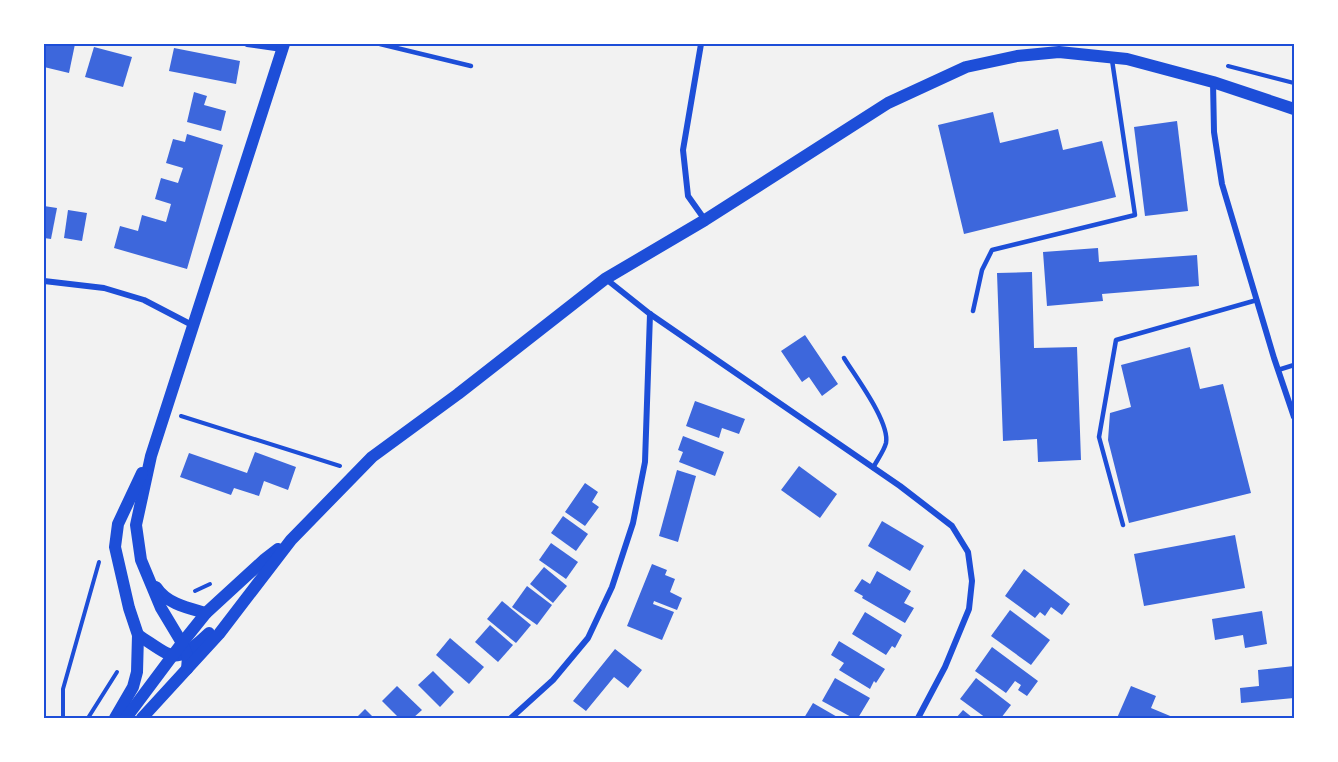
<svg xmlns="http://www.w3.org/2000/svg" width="1338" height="762" viewBox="0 0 1338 762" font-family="Quicksand,sans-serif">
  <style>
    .building { fill: #3d67dc }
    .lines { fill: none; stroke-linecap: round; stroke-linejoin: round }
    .path { stroke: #1d4ed8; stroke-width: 4 }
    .service { stroke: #1d4ed8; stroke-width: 4.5 }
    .minor { stroke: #1d4ed8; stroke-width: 6 }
    .secondary { stroke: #1d4ed8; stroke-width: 12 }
    .neatline { fill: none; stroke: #1d4ed8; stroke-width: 2 }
  </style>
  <rect width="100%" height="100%" fill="#f2f2f2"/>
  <g class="building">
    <polygon points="44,44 75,44 69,73 44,67"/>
    <polygon points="94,47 132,57 123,87 85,77"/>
    <polygon points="174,48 240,61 236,84 169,71"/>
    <polygon points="194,92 207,96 204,105 226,111 221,131 187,122"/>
    <polygon points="993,112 1000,143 1058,129 1063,150 1102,141 1116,197 964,234 938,125"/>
    <polygon points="1177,121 1188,211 1145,216 1134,127"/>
    <polygon points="187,134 223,145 187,269 114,248 120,226 138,231 142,215 166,222 171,204 155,199 161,178 178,183 183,168 166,163 173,139 185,142"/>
    <polygon points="44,206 57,208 51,239 44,238"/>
    <polygon points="68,210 87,213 82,241 64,238"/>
    <polygon points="1098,248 1099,262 1197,255 1199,286 1102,294 1103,301 1047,306 1043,252"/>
    <polygon points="1032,272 1034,348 1077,347 1081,460 1038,462 1037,439 1003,441 997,273"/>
    <polygon points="805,335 838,384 822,396 809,377 802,382 781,351"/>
    <polygon points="1190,347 1200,389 1223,384 1251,493 1129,523 1108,440 1110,413 1131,407 1121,365"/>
    <polygon points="695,401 745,419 739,434 722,428 719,438 686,426"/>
    <polygon points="683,436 724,452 715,476 679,462 683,452 678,450"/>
    <polygon points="255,452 296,467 288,490 264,481 259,496 234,488 231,495 180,477 189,453 247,473"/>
    <polygon points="799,466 837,494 820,518 781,490"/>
    <polygon points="677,470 696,476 678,542 659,536"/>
    <polygon points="585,483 598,492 592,502 599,507 585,526 565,512"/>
    <polygon points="563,516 588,534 576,551 551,533"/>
    <polygon points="882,521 924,546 910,571 868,546"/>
    <polygon points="1235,535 1245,588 1144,606 1134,554"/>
    <polygon points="551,543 578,562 566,579 539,560"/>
    <polygon points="652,564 667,570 665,575 675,579 670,592 682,598 677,610 654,601 653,604 674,612 662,640 627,626"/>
    <polygon points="544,567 567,586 553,603 530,584"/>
    <polygon points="1024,569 1070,604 1062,615 1051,607 1045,616 1040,612 1035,618 1005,596"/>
    <polygon points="877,571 911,591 904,603 914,608 905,623 862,598 863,596 854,591 862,579 870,584"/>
    <polygon points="527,586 552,605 537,625 512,607"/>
    <polygon points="502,601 531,625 516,643 487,619"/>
    <polygon points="1010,610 1050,640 1031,665 991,636"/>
    <polygon points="1262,611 1267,644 1245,648 1243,635 1215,640 1212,619"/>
    <polygon points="865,612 902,635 895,648 892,646 886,655 852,634"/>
    <polygon points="490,625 513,645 498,662 475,642"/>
    <polygon points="450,638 484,667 469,684 436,655"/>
    <polygon points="839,641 885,669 876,683 874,681 870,689 839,670 844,663 831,655"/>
    <polygon points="992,647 1038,681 1027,696 1018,690 1021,685 1015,681 1006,693 975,671"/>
    <polygon points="615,649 642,670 628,688 614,677 586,711 573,701"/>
    <polygon points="1294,666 1294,698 1241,703 1240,688 1259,686 1258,670"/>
    <polygon points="433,671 454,692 440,707 418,685"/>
    <polygon points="835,678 870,698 858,718 853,718 822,701"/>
    <polygon points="976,678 1011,705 1001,718 986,718 960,699"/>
    <polygon points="397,686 422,710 413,718 399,718 382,701"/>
    <polygon points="1131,686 1156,696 1151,708 1175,718 1117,718"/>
    <polygon points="813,703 839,718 804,718"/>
    <polygon points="365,709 374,718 356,718"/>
    <polygon points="963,710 973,718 956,718"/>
  </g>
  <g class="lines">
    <g class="path">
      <polyline points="1228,66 1294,83"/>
      <polyline points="181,416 340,466"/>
      <polyline points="195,591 210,584"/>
      <polyline points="63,718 63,689 99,562"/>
      <polyline points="88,718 117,672"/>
    </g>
    <g class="service">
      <polyline points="380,44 471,66"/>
      <polyline points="973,311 982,270 992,250 1135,215 1112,60"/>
      <path d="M844,358c11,18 46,64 42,85 -2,8 -9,17 -13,25"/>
      <polyline points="1278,370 1294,365"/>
      <polyline points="1123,525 1099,437 1116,340 1257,300"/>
    </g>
    <g class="minor">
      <polyline points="247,44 282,49"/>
      <polyline points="701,44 683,150 688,196 705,220"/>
      <polyline points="1213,82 1214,132 1222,184 1274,358 1294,417"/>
      <polyline points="606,279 650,314 900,486 952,526 968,552 972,581 969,609 945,667 918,718"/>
      <polyline points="44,281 104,288 144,300 192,325"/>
      <polyline points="511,718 553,680 588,638 612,587 633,523 645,462 650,314"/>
    </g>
    <g class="secondary">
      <path d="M156,587c11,17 32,21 50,26"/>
      <path d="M138,635c37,24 36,31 71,-2"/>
      <polyline points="187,669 188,657 182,643 161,608 141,560 136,525 151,456 284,44"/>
      <polyline points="115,718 133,687 137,672 138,635 129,608 115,547 118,524 142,473"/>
      <polyline points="126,718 182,643 206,613 265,559 278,549"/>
      <polyline points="142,718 219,634 291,540 372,457 458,394 605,279 705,220 888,103 966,67 1017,56 1059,52 1127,59 1213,82 1294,109"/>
    </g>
  </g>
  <rect width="1338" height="762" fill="none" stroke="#ffffff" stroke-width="90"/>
  <rect x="45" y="45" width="1248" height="672" class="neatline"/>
</svg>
